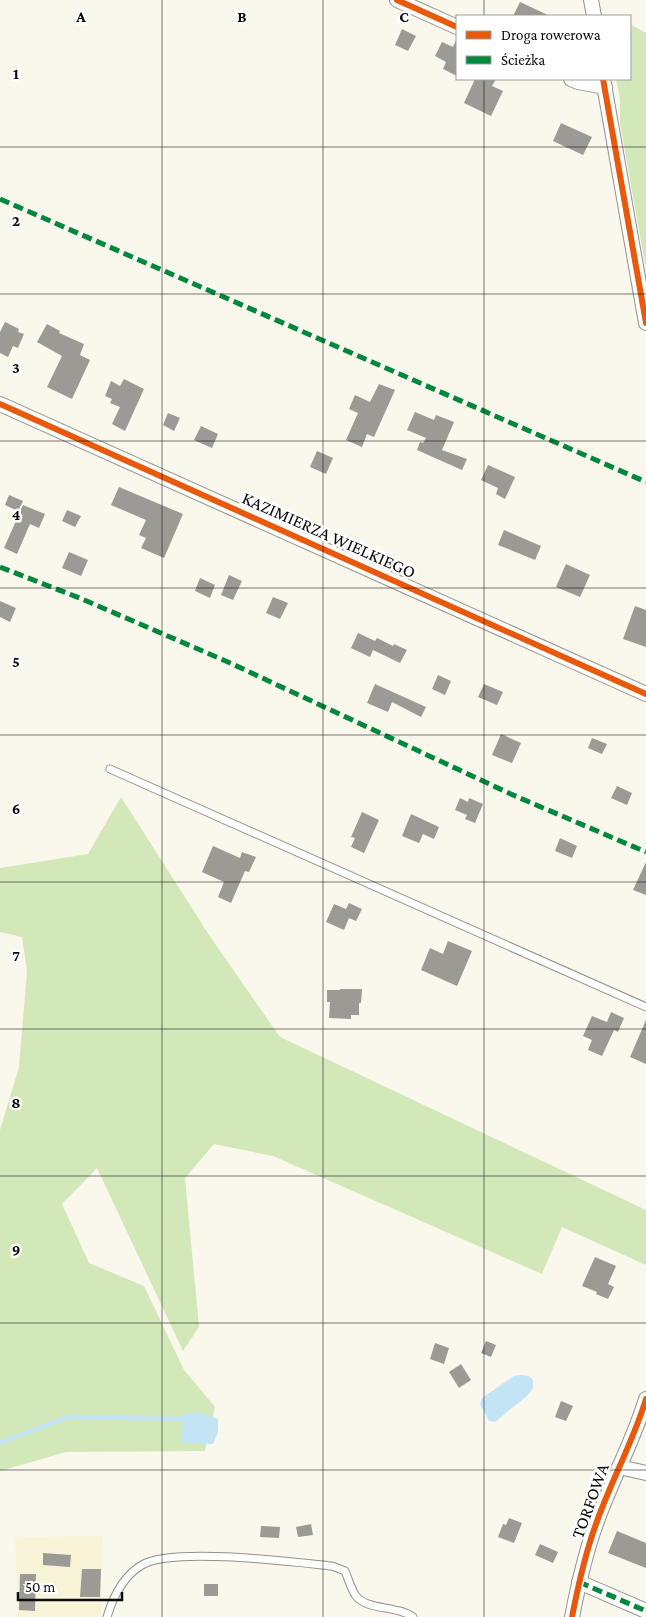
<svg xmlns="http://www.w3.org/2000/svg" width="646" height="1617" viewBox="0 0 646 1617" font-family="'Crimson Pro',serif">
  <style>
    .farmland { fill: #f8f4d8 }
    .forest { fill: #d2e8b9 }
    .water { fill: #c2e4f5 }
    .lines { fill: none; stroke-linecap: round; stroke-linejoin: round }
    .stream { stroke: #c2e4f5; stroke-width: 4.5 }
    .building { fill: #9c9a94 }
    .service-casing { stroke: #93918d; stroke-width: 9 }
    .minor-casing { stroke: #93918d; stroke-width: 16 }
    .service { stroke: #fefefc; stroke-width: 7 }
    .minor { stroke: #fefefc; stroke-width: 14 }
    .quiet { stroke: #00873e; stroke-width: 5; stroke-dasharray: 10 5; stroke-linecap: butt }
    .cycleway-casing { stroke: #fff; stroke-width: 9 }
    .cycleway { stroke: #e8590c; stroke-width: 6 }
    .grid { fill: none; stroke: #0b0b0b; stroke-width: 1; stroke-opacity: 0.55 }
    .labels { text-anchor: middle; dominant-baseline: central; stroke-width: 5; stroke-linejoin: round; paint-order: stroke }
    .street-label { font-size: 18px; fill: #0b0b0b; stroke: #fff }
    .grid-label { font-size: 16px; text-anchor: middle; font-weight: bold; fill: #0b0b0b; stroke: #fff; stroke-width: 5; stroke-linejoin: round; paint-order: stroke }
  </style>
  <rect width="100%" height="100%" fill="#faf7ed"/>
  <polygon class="farmland" points="102,1536 101,1617 18,1617 15,1537"/>
  <g class="forest">
    <polygon points="630,24 646,33 646,269 620,123 620,99 616,79 630,79"/>
    <polygon points="121,797 211,938 280,1037 646,1210 646,1265 562,1227 542,1274 273,1156 214,1144 185,1178 199,1327 183,1351 97,1168 62,1204 89,1263 144,1286 184,1370 215,1407 205,1451 66,1452 0,1471 0,1130 19,1067 27,971 22,937 0,932 0,868 88,854"/>
  </g>
  <g class="water">
    <polygon points="521,1375 529,1376 533,1380 533,1388 528,1395 495,1422 489,1421 480,1404 482,1398 514,1376"/>
    <polygon points="199,1412 218,1419 218,1432 213,1444 182,1443 183,1414"/>
  </g>
  <g class="lines">
    <polyline class="stream" points="0,1443 68,1417 182,1419"/>
  </g>
  <g class="building">
    <polygon points="520,2 550,16 513,16"/>
    <polygon points="402,29 416,36 408,51 395,45"/>
    <polygon points="457,38 457,76 443,69 446,62 435,56 442,42 453,47"/>
    <polygon points="475,79 496,79 492,86 503,91 491,116 464,103"/>
    <polygon points="561,123 592,137 583,155 553,141"/>
    <polygon points="5,322 19,329 18,332 24,334 18,348 13,346 8,357 0,353 0,332"/>
    <polygon points="47,324 60,331 59,333 84,344 80,355 90,360 72,399 47,387 62,356 37,342"/>
    <polygon points="124,379 144,389 125,431 112,424 120,407 110,403 112,399 105,396 111,381 120,386"/>
    <polygon points="379,384 395,390 374,437 367,434 362,447 346,440 358,413 349,409 355,395 370,402"/>
    <polygon points="415,412 434,420 436,415 454,422 442,450 467,459 462,470 417,450 420,442 423,443 426,438 407,430"/>
    <polygon points="168,413 180,418 174,431 163,425"/>
    <polygon points="201,426 218,434 212,448 194,440"/>
    <polygon points="317,451 333,458 326,474 310,467"/>
    <polygon points="488,465 515,477 505,499 496,494 498,488 481,480"/>
    <polygon points="119,487 183,514 164,558 141,548 146,538 139,535 146,520 111,505"/>
    <polygon points="9,495 23,501 18,511 5,505"/>
    <polygon points="23,505 45,514 39,528 30,524 17,554 4,548"/>
    <polygon points="67,510 81,516 75,527 62,521"/>
    <polygon points="504,530 541,546 535,560 498,545"/>
    <polygon points="69,552 88,560 81,576 62,568"/>
    <polygon points="566,564 590,575 580,597 556,587"/>
    <polygon points="229,575 242,581 233,600 221,595"/>
    <polygon points="200,578 215,585 210,598 195,591"/>
    <polygon points="273,597 288,603 280,619 266,613"/>
    <polygon points="0,601 16,608 10,622 0,617"/>
    <polygon points="635,606 646,610 646,647 623,639"/>
    <polygon points="358,633 375,641 377,638 393,646 394,644 407,650 400,663 373,650 370,657 351,648"/>
    <polygon points="438,675 451,681 445,695 432,689"/>
    <polygon points="375,684 426,707 421,717 392,702 388,712 367,703"/>
    <polygon points="484,684 503,692 497,705 478,697"/>
    <polygon points="501,734 521,743 512,763 492,755"/>
    <polygon points="592,738 607,744 602,754 588,748"/>
    <polygon points="617,786 632,793 627,805 611,798"/>
    <polygon points="460,798 468,802 469,798 483,804 475,823 465,819 467,815 455,810"/>
    <polygon points="362,812 379,820 364,853 351,847 355,838 351,837"/>
    <polygon points="411,814 439,827 434,839 423,834 419,843 402,836"/>
    <polygon points="560,838 577,846 572,858 555,851"/>
    <polygon points="213,846 240,858 242,852 256,857 249,872 245,871 231,903 218,897 224,882 202,872"/>
    <polygon points="646,862 646,895 633,890"/>
    <polygon points="349,903 362,909 356,921 349,918 344,930 326,922 334,904 346,909"/>
    <polygon points="448,941 472,951 457,986 421,970 430,948 443,954"/>
    <polygon points="340,989 362,989 361,1003 359,1003 359,1015 351,1015 351,1019 329,1018 330,1002 327,1002 327,990 340,990"/>
    <polygon points="611,1012 624,1018 618,1032 614,1030 602,1056 588,1050 592,1040 583,1036 592,1016 607,1022"/>
    <polygon points="646,1020 646,1064 630,1057"/>
    <polygon points="595,1257 616,1266 608,1284 614,1287 608,1299 596,1294 597,1292 582,1286"/>
    <polygon points="486,1341 496,1345 491,1357 481,1353"/>
    <polygon points="435,1343 449,1348 444,1364 430,1359"/>
    <polygon points="461,1364 471,1380 459,1388 449,1372"/>
    <polygon points="561,1401 573,1406 566,1421 555,1417"/>
    <polygon points="509,1518 522,1523 514,1543 498,1537 503,1524 506,1525"/>
    <polygon points="311,1524 313,1535 298,1537 296,1527"/>
    <polygon points="261,1526 280,1527 279,1538 260,1537"/>
    <polygon points="617,1531 646,1543 646,1568 608,1553"/>
    <polygon points="540,1544 558,1552 553,1563 535,1555"/>
    <polygon points="43,1553 71,1555 70,1567 43,1565"/>
    <polygon points="82,1569 101,1569 100,1597 80,1597"/>
    <polygon points="20,1574 36,1574 35,1611 19,1610"/>
    <rect x="204" y="1584" width="14" height="12"/>
  </g>
  <g class="lines">
    <defs>
      <g id="service">
        <polyline points="110,769 646,1007"/>
        <path d="M107,1617c6,-20 16,-41 35,-52 30,-18 152,-3 190,1l13,5c3,7 6,18 11,25 12,15 41,9 57,21"/>
      </g>
      <g id="minor">
        <polyline points="397,0 457,27"/>
        <polyline points="591,0 594,16"/>
        <polyline points="571,79 578,82 605,87"/>
        <polyline points="603,79 646,323"/>
        <polyline points="0,404 646,694"/>
        <polyline points="619,1467 646,1473"/>
        <polyline points="579,1582 646,1611"/>
        <path d="M572,1617c6,-31 13,-63 24,-93 15,-43 37,-82 50,-125"/>
      </g>
    </defs>
    <use href="#service" class="service-casing"/>
    <use href="#minor" class="minor-casing"/>
    <use href="#service" class="service"/>
    <use href="#minor" class="minor"/>
    <g class="quiet">
      <polyline points="0,199 646,482"/>
      <polyline points="0,567 82,599 228,662 513,795 646,852"/>
      <polyline points="579,1582 646,1611"/>
    </g>
    <defs>
      <g id="cycleway">
        <polyline points="397,0 457,27"/>
        <polyline points="603,79 646,323"/>
        <polyline points="0,404 646,694"/>
        <path d="M572,1617c6,-31 13,-63 24,-93 15,-43 37,-82 50,-125"/>
      </g>
    </defs>
    <use href="#cycleway" class="cycleway-casing"/>
    <use href="#cycleway" class="cycleway"/>
  </g>
  <path class="grid" d="M162,0v1617M323,0v1617M484,0v16M484,79v1538M0,147h646M0,294h646M0,441h646M0,588h646M0,735h646M0,882h646M0,1029h646M0,1176h646M0,1323h646M0,1470h646"/>
  <g class="labels">
    <g class="street-label">
      <text transform="translate(329 535) rotate(24)">KAZIMIERZA WIELKIEGO</text>
      <text transform="translate(590 1501) rotate(-70)">TORFOWA</text>
    </g>
  </g>
  <g class="grid-label">
    <text x="81" y="22">A</text>
    <text x="242" y="22">B</text>
    <text x="404" y="22">C</text>
    <text x="16" y="79">1</text>
    <text x="16" y="226">2</text>
    <text x="16" y="373">3</text>
    <text x="16" y="520">4</text>
    <text x="16" y="667">5</text>
    <text x="16" y="814">6</text>
    <text x="16" y="961">7</text>
    <text x="16" y="1108">8</text>
    <text x="16" y="1255">9</text>
  </g>
  <rect x="456" y="15" width="175" height="65" fill="#ffffff" stroke="#9d9d9d"/>
  <rect x="466" y="31" width="25" height="8" fill="#e8590c" stroke="#9d9d9d"/>
  <text x="501" y="40" font-size="15" fill="#0b0b0b">Droga rowerowa</text>
  <rect x="466" y="56" width="25" height="8" fill="#00873e" stroke="#9d9d9d"/>
  <text x="501" y="65" font-size="15" fill="#0b0b0b">Ścieżka</text>
  <path d="M18 1592v8h104v-8" fill="none" stroke="#0b0b0b" stroke-width="2.5"/>
  <text x="25" y="1592" font-size="15" fill="#0b0b0b" stroke="#ffffff" stroke-width="4" paint-order="stroke">50 m</text>
</svg>
